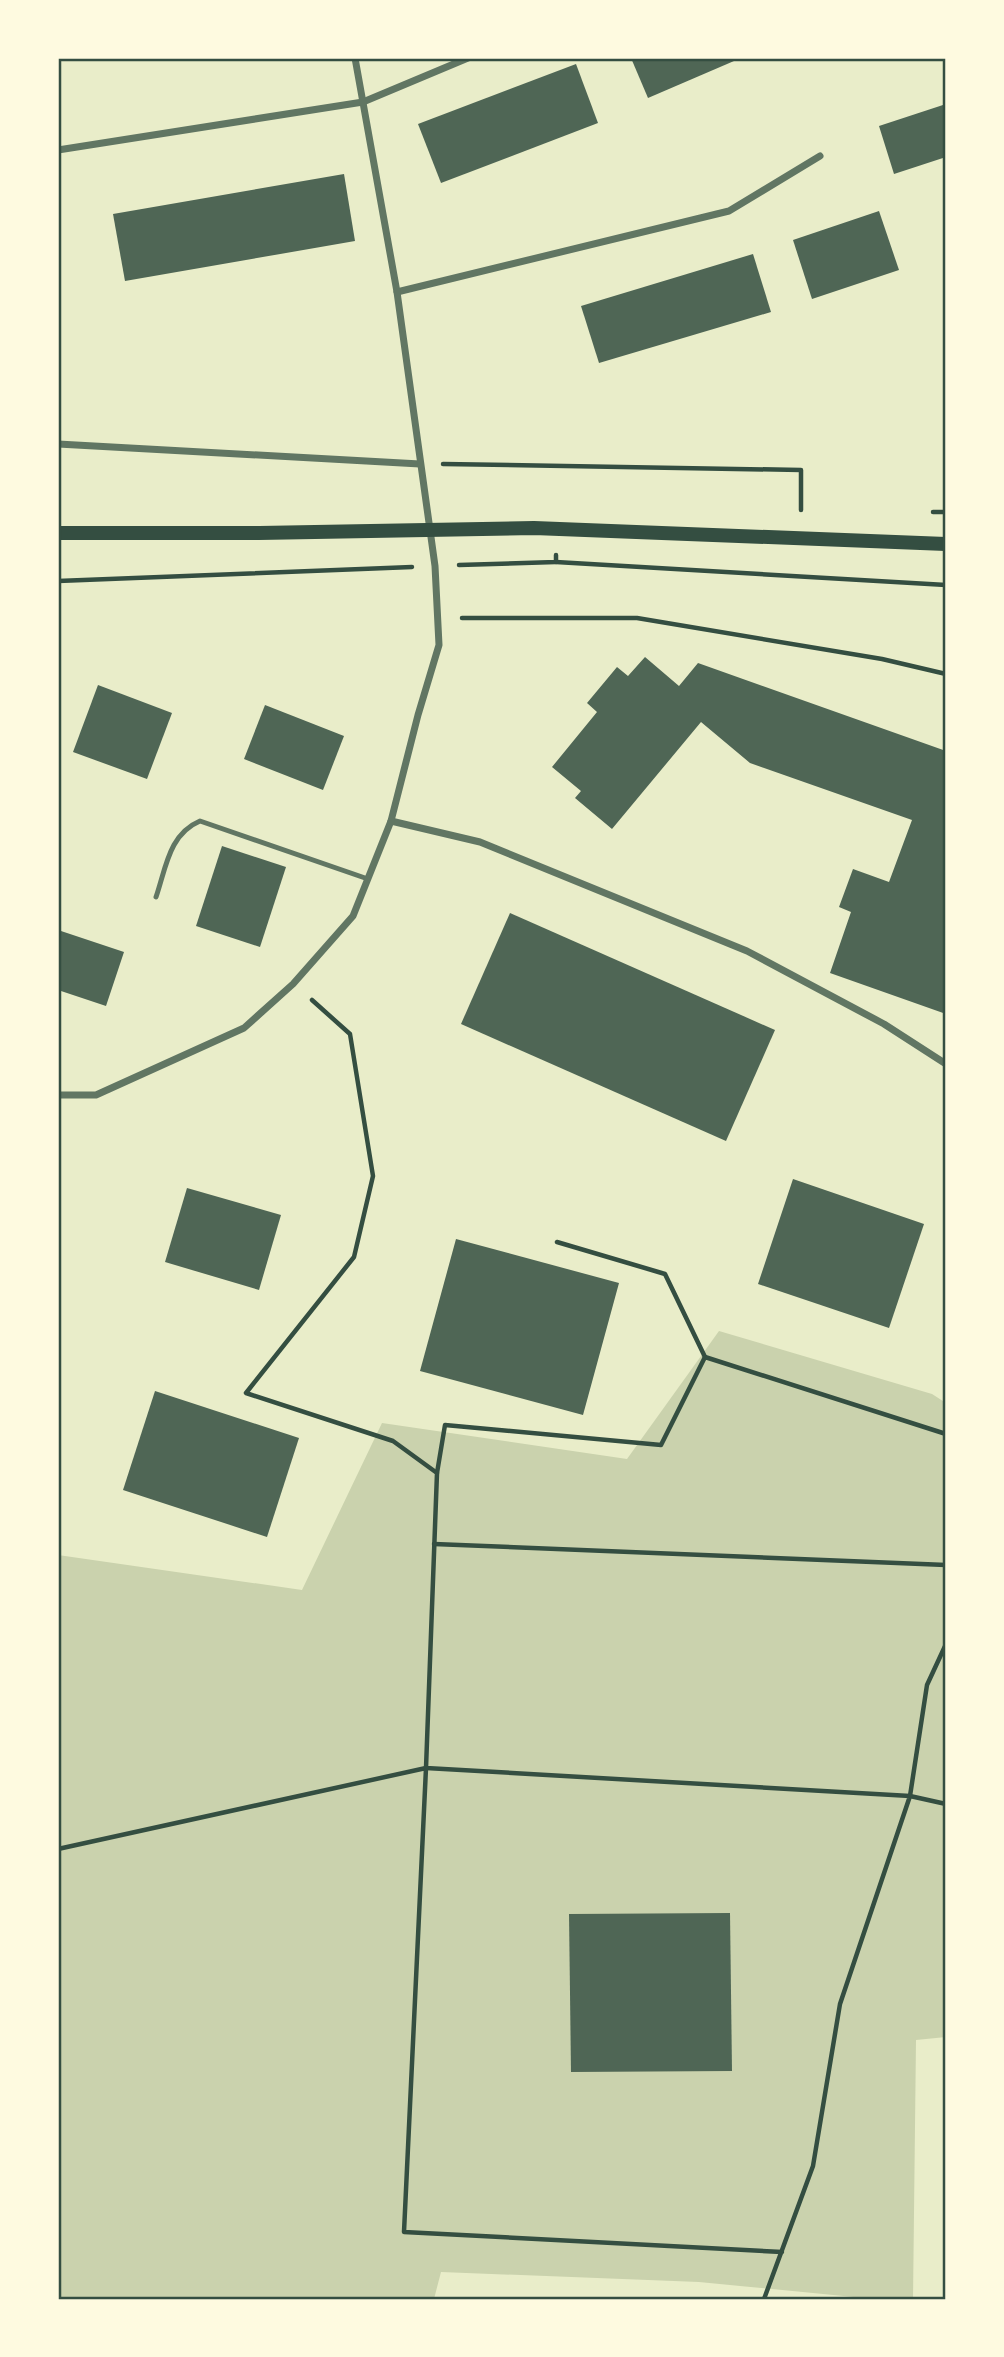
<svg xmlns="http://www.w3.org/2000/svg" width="1004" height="2357" viewBox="0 0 1004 2357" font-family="Cabin,sans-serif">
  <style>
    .green { fill: #cad2ad }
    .building { fill: #4f6655 }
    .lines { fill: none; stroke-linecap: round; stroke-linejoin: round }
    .path { stroke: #344e41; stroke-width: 4.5 }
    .service { stroke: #617663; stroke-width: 5 }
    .minor { stroke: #617663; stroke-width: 7 }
    .secondary { stroke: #344e41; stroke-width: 14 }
    .neatline { fill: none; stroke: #344e41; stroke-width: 2.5 }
  </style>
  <rect width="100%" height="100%" fill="#e9edc9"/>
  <polygon class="green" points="719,1331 932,1394 946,1403 946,2037 916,2040 913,2299 874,2299 699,2282 441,2272 434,2299 58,2299 58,1555 302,1590 382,1423 627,1459"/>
  <g class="building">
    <polygon points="631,58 741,58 648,98"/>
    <polygon points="576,64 598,123 441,183 418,124"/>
    <polygon points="946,104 946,157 894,174 879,126"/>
    <polygon points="344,174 355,241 125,281 113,214"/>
    <polygon points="879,211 899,270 812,299 793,240"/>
    <polygon points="753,254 771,312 599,363 581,306"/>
    <polygon points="645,657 679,686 698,663 946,751 946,1014 830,973 851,912 839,907 853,869 889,882 912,820 750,763 701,722 612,829 575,798 581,791 552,767 597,712 587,703 617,667 628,676"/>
    <polygon points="98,685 172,713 147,779 73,752"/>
    <polygon points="265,705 344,736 323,790 244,759"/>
    <polygon points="222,846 286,867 260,947 196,926"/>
    <polygon points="510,913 775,1030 726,1141 461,1024"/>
    <polygon points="58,930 124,952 106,1006 58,990"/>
    <polygon points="793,1179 924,1224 889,1328 758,1284"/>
    <polygon points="187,1188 281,1215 259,1290 165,1262"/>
    <polygon points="456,1239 619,1283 583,1415 420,1371"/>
    <polygon points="155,1391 299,1438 267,1537 123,1490"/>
    <polygon points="730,1913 732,2071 571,2072 569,1914"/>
  </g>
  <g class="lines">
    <g class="path">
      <polyline points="443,464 801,470 801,510"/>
      <polyline points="933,512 946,512"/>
      <polyline points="556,562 946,585"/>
      <polyline points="459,565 556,562 556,555"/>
      <polyline points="58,581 412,567"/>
      <polyline points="462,618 637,618 882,659 946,674"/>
      <polyline points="312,1000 350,1034 373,1176 354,1257 246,1393 393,1441 437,1473 426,1768 910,1796 840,2004 813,2166 764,2299"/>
      <polyline points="557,1242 665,1274 705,1357"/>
      <polyline points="437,1473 445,1425 661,1445 705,1357 946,1434"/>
      <polyline points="434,1544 946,1565"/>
      <polyline points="946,1644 927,1685 910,1796 946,1804"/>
      <polyline points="58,1849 426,1768 404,2232 782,2252"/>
    </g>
    <path class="service" d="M156,897c10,-29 13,-63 44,-76l168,58"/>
    <g class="minor">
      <polyline points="58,150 363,102 468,58"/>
      <polyline points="397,292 729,211 820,156"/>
      <polyline points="58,444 420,464"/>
      <polyline points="391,821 480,842 747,951 884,1024 946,1064"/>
      <polyline points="58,1095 96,1095 244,1028 293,984 353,916 391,821 418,715 439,645 435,566 397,292 355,58"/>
    </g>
    <polyline class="secondary" points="58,533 259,533 534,528 946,544"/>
  </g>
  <rect width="1004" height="2357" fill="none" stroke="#fefae0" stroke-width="119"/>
  <rect x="60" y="60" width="884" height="2238" class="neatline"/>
</svg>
